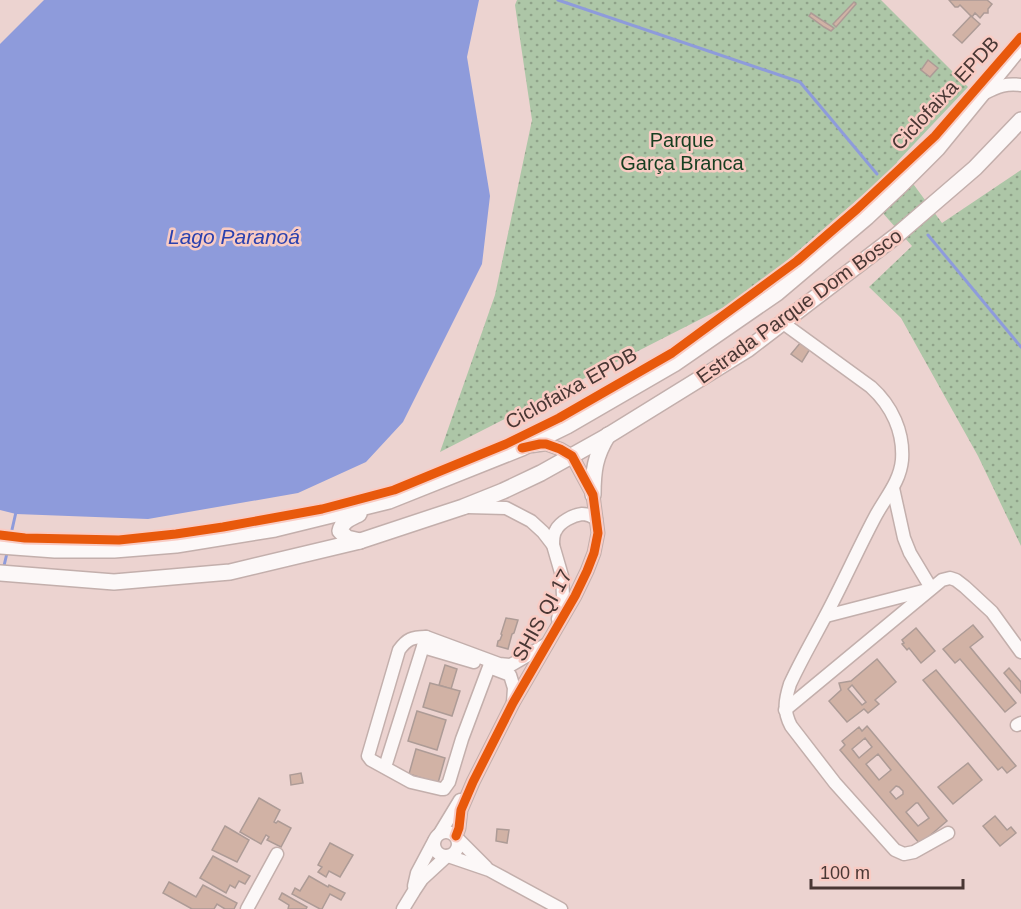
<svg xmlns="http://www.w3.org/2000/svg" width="1021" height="909" viewBox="0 0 1021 909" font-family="Arial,sans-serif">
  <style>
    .green { fill: url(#green-dots) }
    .water { fill: #8e9bdb }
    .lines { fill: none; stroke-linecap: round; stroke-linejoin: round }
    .stream { stroke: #8e9bdb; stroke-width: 3 }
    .building { fill: #d1b2a5; stroke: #ad9b96; stroke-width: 1.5; fill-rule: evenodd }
    .minor-casing { stroke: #c3afac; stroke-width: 15 }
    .major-casing { stroke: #c3afac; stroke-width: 18 }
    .minor { stroke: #fcf8f8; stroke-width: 12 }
    .major { stroke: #fcf8f8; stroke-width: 15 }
    .cycleway-casing { stroke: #f9cbc3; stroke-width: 13 }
    .cycleway { stroke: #e8590c; stroke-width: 9 }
    .labels { text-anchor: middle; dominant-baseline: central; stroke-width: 5; stroke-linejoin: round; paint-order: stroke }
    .street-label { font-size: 20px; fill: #493734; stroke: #f9cbc3 }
    .park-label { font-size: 20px; fill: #163e20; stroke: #f9cbc3 }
    .water-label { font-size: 21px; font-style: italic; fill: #2b41ae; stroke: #f9cbc3 }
  </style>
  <defs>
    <pattern id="green-dots" width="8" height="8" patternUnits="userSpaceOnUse" patternTransform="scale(1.5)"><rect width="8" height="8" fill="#adc6a7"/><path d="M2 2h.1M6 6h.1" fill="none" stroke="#8fa289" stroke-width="1.8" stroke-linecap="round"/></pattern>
  </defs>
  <rect width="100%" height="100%" fill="#ecd3d0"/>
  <polygon class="green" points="517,0 881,0 968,87 897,162 942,223 1021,170 1021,546 978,456 901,318 869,287 912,246 865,193 746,296 440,452 495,295 532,120 515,5"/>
  <polygon class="water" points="44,0 479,0 467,57 490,196 482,264 403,422 366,462 298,493 148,519 16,514 0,510 0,44"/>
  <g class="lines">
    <g class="stream">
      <polyline points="558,0 800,82 877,174"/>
      <polyline points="928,235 1021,347"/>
      <polyline points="9,543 16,512"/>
      <polyline points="3,570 7,553"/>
    </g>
  </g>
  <g class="building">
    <polygon points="949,0 987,0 992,4 988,9 988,13 984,13 980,18 975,13 972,17 960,5 958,7 955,7"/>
    <polygon points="854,2 856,4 836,27 833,24"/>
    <polygon points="811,13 834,28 831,31 824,27 809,16"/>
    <polygon points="971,16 980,24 962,43 953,35"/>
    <polygon points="928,60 938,68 930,77 921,70"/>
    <polygon points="801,342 810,349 802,362 791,354"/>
    <polygon points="506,618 518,620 514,633 512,634 508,649 497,646 498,641 500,640 502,635 501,634"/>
    <polygon points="973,625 983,637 970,647 1016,703 1005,712 960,659 955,663 943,649"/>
    <polygon points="916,628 935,651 921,663 909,648 907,650 902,644 904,643 902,640"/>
    <path d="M877,659l19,23 -21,18 4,4 -11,9 -4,-4 -17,13 -18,-21 12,-11 -2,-7 12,-2zM852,685l14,17 -4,3 -14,-16z"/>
    <polygon points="445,665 457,669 451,689 439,685"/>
    <polygon points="1009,668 1021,682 1021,693 1004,673"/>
    <polygon points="936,670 1016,766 1007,773 1002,767 998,770 923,680"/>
    <polygon points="430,683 460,691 452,716 423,707"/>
    <polygon points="417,711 446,720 437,750 408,741"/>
    <path d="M867,726l80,95 -27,23 -80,-94 5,-5 -3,-4 17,-14 3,4zM865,738l7,9 -13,11 -7,-9zM878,754l13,16 -12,10 -13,-16zM896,786l3,1 4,4v3l-7,5 -6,-7zM916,803h2l11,15 -11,8 -12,-14z"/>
    <polygon points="416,749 445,758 438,783 409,774"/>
    <polygon points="968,763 982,780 953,804 938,787"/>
    <polygon points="301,773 303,783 291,785 290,775"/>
    <polygon points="259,798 280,810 274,822 276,823 278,821 291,828 281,847 267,840 269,837 266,835 261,844 240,832"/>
    <polygon points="995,816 1007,830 1011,827 1016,833 1000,846 983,826"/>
    <polygon points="225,826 249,840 237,862 212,850"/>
    <polygon points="497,829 509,830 507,843 496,841"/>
    <polygon points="330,843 353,855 340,877 329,871 326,877 318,872 322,867 318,865"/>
    <polygon points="213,856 250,876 245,884 239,881 235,888 230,885 226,893 200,878"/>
    <polygon points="309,876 328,887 329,885 345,893 341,900 330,894 322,909 320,909 292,894 295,888 300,891"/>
    <polygon points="169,882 196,897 203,885 237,903 234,909 225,909 217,904 214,909 192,909 163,893"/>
    <polygon points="282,893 307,907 306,909 288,909 289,905 279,899"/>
  </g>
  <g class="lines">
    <defs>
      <g id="minor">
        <path d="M985,93c13,-7 22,-10 36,-8"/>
        <path d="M783,323l88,64c21,19 33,45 31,73 -2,22 -17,38 -27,57 -17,32 -32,66 -49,98 -12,23 -25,45 -36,69 -5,16 -7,27 1,42l44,57 60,67 9,4 10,-2 34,-19"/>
        <polyline points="893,488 904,538 910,553 931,588"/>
        <polyline points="468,507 506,508 531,521 543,532 553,545 562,576 563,596 558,619"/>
        <path d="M553,545c0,-5 0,-11 3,-15 4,-8 17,-15 26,-16 5,0 10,2 14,5"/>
        <polyline points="826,616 923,591"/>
        <polyline points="423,647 474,662"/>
        <path d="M513,703l1,-15 -4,-13 -21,-8 -27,72 -13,43 -5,7h-3l-30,-7 -40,-22 -3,-4 31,-106c8,-11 13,-13 27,-13l73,27 12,1 36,-21"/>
        <polyline points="785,710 942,580 950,578 956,580 965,587 992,612 1021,652"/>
        <polyline points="1017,725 1021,723"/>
        <polyline points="385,767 426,637"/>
        <circle cx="446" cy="844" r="12"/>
        <polyline points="440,833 460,800"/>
        <polyline points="456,836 459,828 461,810 473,782 513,703 575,596 587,571 594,553 598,533 593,495 572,456 560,449 546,444 532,446"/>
        <polyline points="458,839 486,867"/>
        <polyline points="448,856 489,870 561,909"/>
        <polyline points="414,886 417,873 434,841"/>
        <polyline points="247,909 277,854"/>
        <polyline points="403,909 414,891 422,879 447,856"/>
      </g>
      <g id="major">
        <path d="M593,495c0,-24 2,-39 15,-60"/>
        <path d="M359,514c-8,4 -17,7 -19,17l7,7 13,3"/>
        <polyline points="0,546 55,550 114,550 176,545 275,529 389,501 522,448 567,426 674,364 777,293 867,217 901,185 937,149 1021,46"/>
        <polyline points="0,573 114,582 230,572 360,541 463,507 503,491 541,473 609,435 748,349 896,236 975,168 1021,120"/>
      </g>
    </defs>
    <use href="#minor" class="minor-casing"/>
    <use href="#major" class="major-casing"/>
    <use href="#minor" class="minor"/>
    <use href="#major" class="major"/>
    <defs>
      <g id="cycleway">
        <polyline points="0,535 25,538 119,540 176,534 223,527 322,509 394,490 506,444 559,418 672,353 797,261 857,209 935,136 1021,37"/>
        <polyline points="456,836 459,828 461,810 473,782 513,703 575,596 587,571 594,553 598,533 593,495 572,456 560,449 546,444 540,444 522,448"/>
      </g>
    </defs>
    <use href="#cycleway" class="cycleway-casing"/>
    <use href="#cycleway" class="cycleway"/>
  </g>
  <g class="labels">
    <g class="street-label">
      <text transform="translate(945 93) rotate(-47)">Ciclofaixa EPDB</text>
      <text transform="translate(799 306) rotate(-36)">Estrada Parque Dom Bosco</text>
      <text transform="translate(571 388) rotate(-29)">Ciclofaixa EPDB</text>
      <text transform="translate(542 615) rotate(-61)">SHIS QI 17</text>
    </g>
    <g class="park-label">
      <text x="682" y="140">Parque<tspan x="682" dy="23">Garça Branca</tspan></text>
    </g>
    <g class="water-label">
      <text x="234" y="236">Lago Paranoá</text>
    </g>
  </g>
  <path d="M811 879v9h152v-9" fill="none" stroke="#493734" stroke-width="3"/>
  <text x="820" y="879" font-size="18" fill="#493734" stroke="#f9cbc3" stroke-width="4.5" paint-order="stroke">100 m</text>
</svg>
